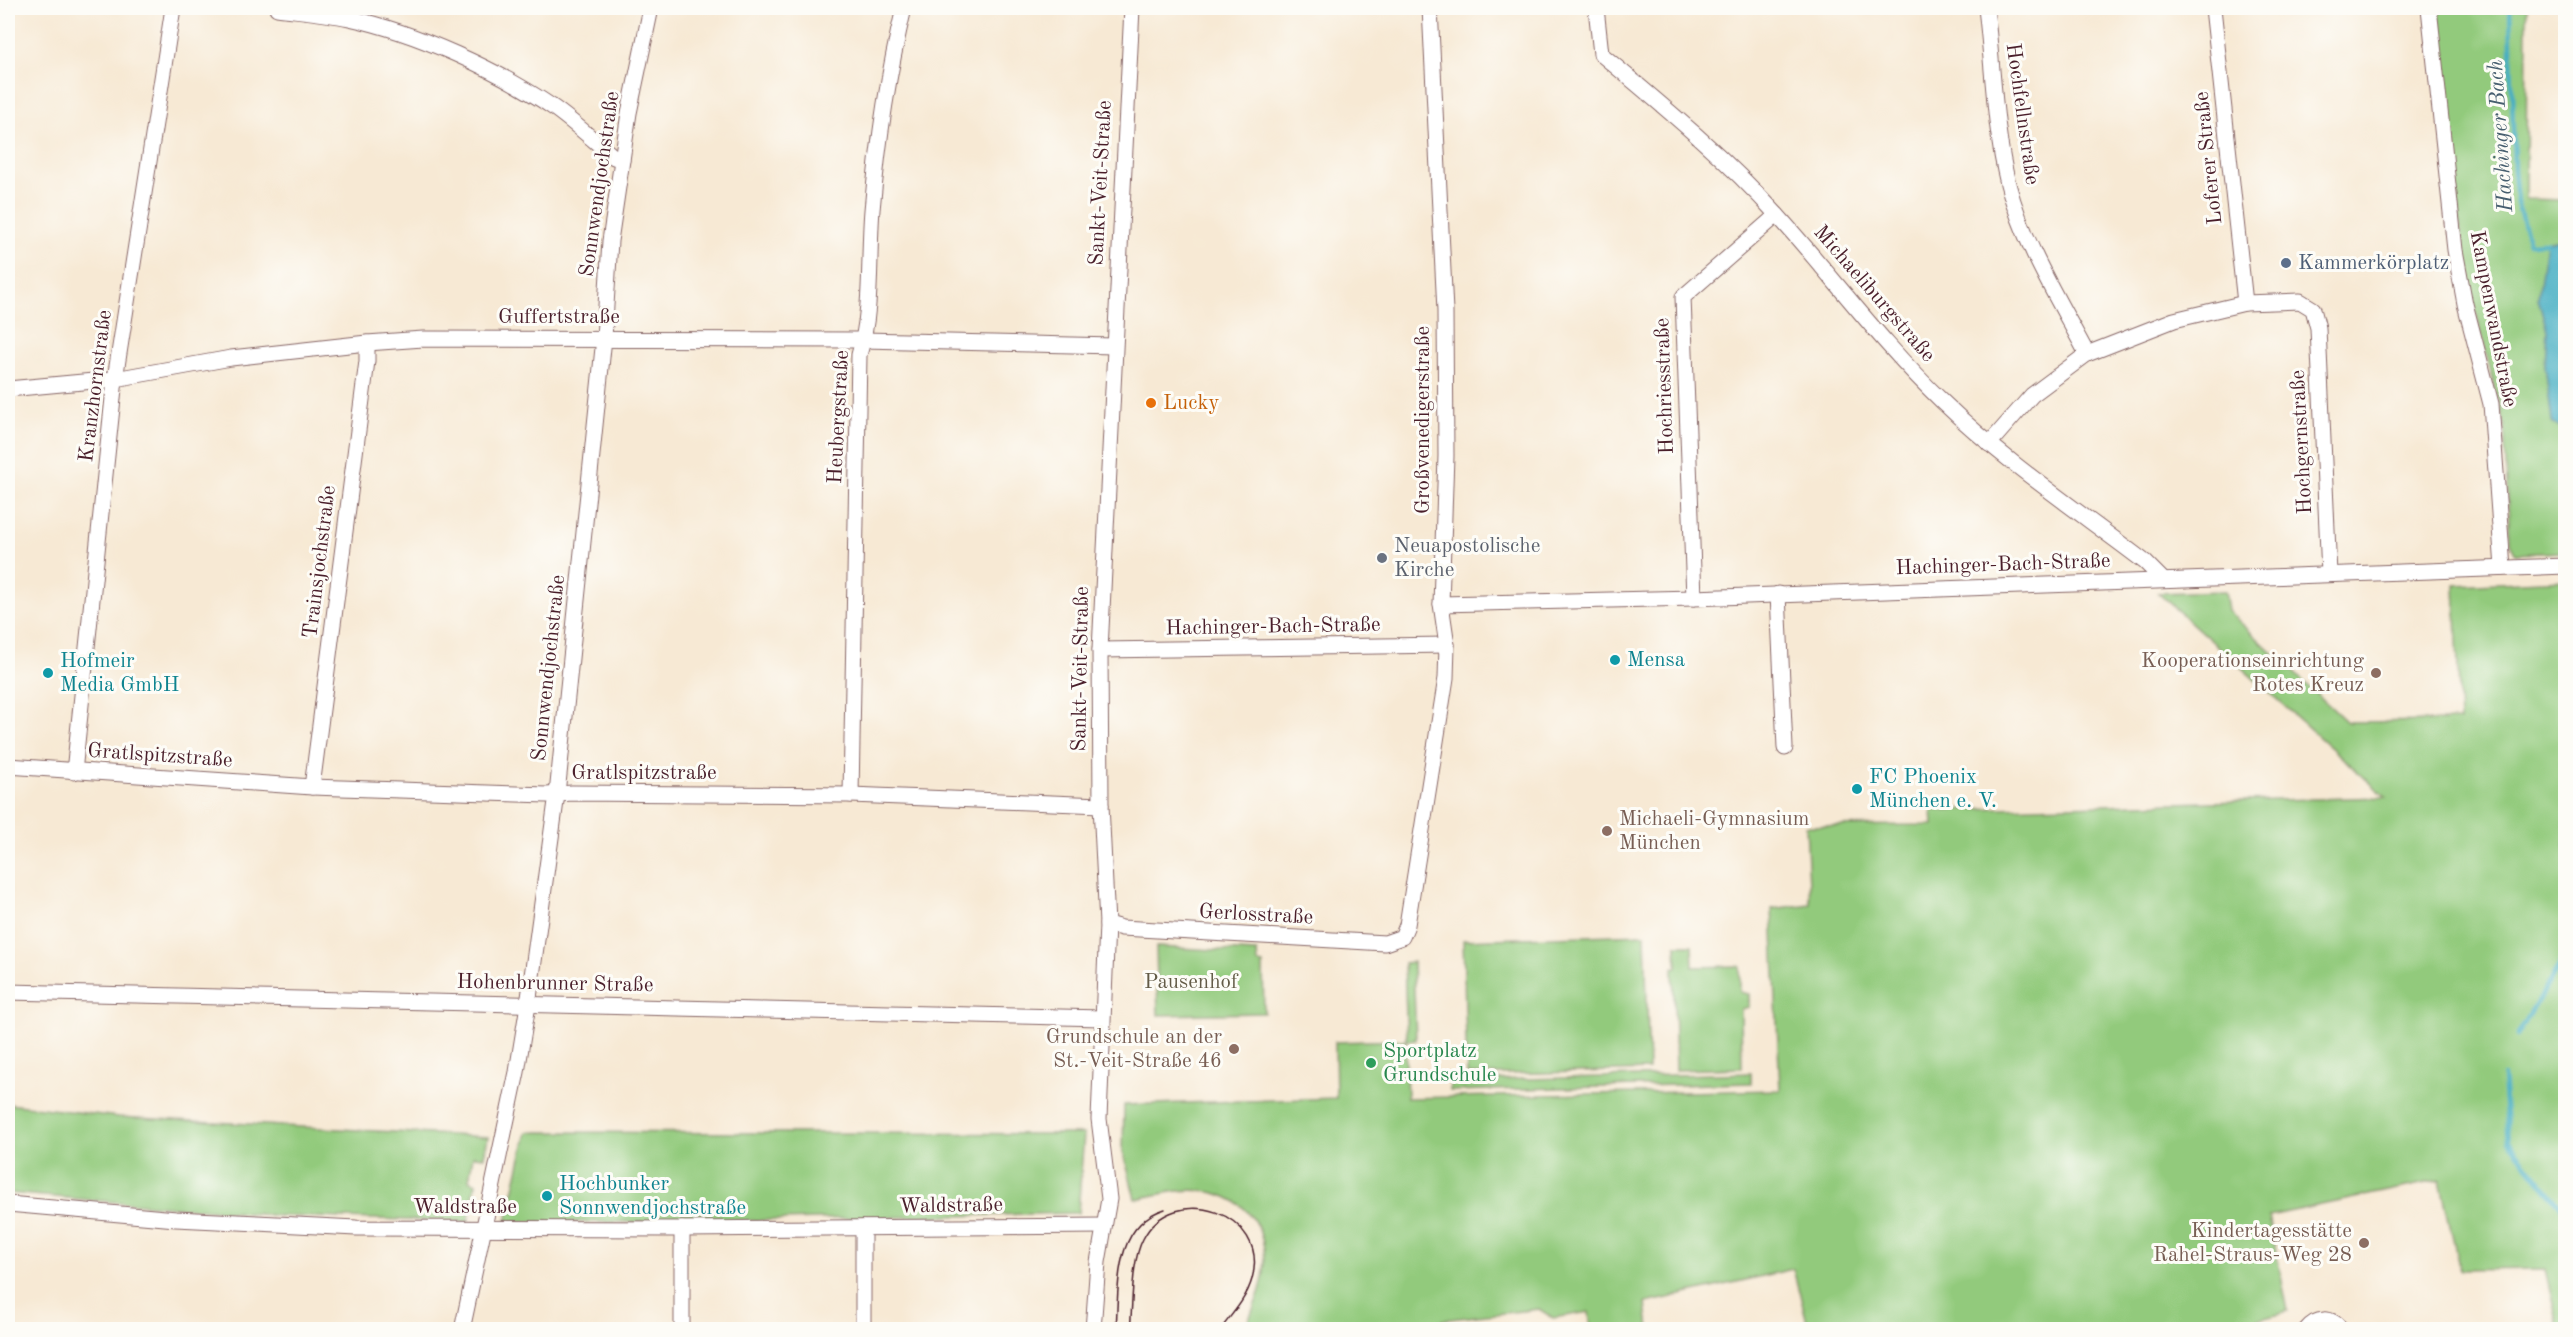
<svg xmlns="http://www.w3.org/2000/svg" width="2573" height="1337" viewBox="0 0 2573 1337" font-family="'Old Standard TT',serif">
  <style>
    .green { fill: #92ca7c; stroke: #6e7454; stroke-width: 1.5 }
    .water { fill: #44aec3; stroke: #476677; stroke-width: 1.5 }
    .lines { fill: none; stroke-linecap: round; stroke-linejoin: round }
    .stream { stroke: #44aec3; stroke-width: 4.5 }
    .minor-casing { stroke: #876666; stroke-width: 17 }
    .minor { stroke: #fff; stroke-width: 15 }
    .tram { stroke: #4a1f2b; stroke-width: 1.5 }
    .service-dot { fill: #5c6f8a; stroke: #fdfcf7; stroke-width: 2 }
    .food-dot { fill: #e8710a; stroke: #fdfcf7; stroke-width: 2 }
    .worship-dot { fill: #6b7280; stroke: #fdfcf7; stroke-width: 2 }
    .culture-dot { fill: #0f9aa8; stroke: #fdfcf7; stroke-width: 2 }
    .education-dot { fill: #8d6e63; stroke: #fdfcf7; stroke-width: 2 }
    .leisure-dot { fill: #2e9e5b; stroke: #fdfcf7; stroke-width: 2 }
    .labels { text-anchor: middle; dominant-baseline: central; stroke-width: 6; stroke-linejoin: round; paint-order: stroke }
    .street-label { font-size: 21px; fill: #4a1f2b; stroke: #fdfcf7 }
    .service-label { font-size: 21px; fill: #4e5e75; stroke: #fdfcf7; text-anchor: start }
    .food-label { font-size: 21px; fill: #c56008; stroke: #fdfcf7; text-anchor: start }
    .worship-label { font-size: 21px; fill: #5b616d; stroke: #fdfcf7; text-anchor: start }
    .culture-label { font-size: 21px; fill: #0d838f; stroke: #fdfcf7; text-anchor: start }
    .education-label { font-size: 21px; fill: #785e54; stroke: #fdfcf7; text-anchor: end }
    .park-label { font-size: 21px; fill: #635b47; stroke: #fdfcf7 }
    .leisure-label { font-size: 21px; fill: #27864d; stroke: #fdfcf7; text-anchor: start }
    .water-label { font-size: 22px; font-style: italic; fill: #475f6f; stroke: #fdfcf7 }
  </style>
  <rect width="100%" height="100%" fill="#fdfcf7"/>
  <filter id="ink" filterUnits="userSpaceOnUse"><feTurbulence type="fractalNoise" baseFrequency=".0167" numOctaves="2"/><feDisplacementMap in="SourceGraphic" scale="12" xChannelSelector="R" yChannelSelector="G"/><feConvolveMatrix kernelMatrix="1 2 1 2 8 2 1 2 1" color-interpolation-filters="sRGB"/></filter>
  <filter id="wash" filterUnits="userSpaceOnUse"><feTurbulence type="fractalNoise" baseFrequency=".008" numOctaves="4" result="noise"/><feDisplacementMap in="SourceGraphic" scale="24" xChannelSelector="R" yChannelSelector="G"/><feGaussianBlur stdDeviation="1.35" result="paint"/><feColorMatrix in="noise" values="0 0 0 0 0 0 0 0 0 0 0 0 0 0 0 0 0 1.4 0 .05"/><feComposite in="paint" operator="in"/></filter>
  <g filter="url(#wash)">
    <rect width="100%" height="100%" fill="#f7e9d4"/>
    <g class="green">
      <polygon points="2437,8 2527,8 2526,199 2565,200 2565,552 2516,554 2510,543 2504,424 2464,265"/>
      <path d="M2565,580v749h-6l-14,-60 -85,1 -20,-90 -171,36 19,95 -74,19 -405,-1 -16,-60 -147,34 3,26h-58l-2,-17 -36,6 -14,-9 -97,11 1,9h-198c5,-13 11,-26 15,-39 14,-47 -4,-93 -57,-99 -22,-3 -46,4 -68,8l-12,-49 1,-45 212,-7 -1,-56 70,-2 2,58 373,-8 -8,-181 38,-5 -4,-78 127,-1 -1,-15 454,-13 -228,-204 67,-2 3,20 119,111 113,-1 -5,-136z"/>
      <polygon points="1645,934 1649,1070 1467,1075 1463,940"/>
      <polygon points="1676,945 1692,945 1693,967 1740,966 1740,992 1749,994 1749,1007 1741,1009 1742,1068 1676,1070 1673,968 1677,967"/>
      <polygon points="1156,947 1257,952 1258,963 1263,964 1264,1013 1158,1015"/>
      <polygon points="1413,962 1416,1040 1407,1041 1404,963"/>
      <polygon points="1751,1073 1751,1083 1450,1091 1450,1081"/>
      <polygon points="8,1104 119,1117 488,1137 484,1157 473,1156 469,1180 476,1183 468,1222 281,1216 8,1193"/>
      <polygon points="527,1132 1084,1134 1078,1213 690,1222 506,1222"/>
    </g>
    <polygon class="water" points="2565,238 2566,238 2565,432 2552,422 2545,365 2547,330 2538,298 2546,242"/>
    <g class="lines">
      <g class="stream">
        <polyline points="2510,8 2514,170 2517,202 2529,243 2546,242"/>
        <polyline points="2517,1036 2566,953"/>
        <polyline points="2503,1076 2508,1141 2566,1213"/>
      </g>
    </g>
  </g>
  <g filter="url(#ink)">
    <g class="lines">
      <defs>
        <g id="minor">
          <path d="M277,8c24,3 49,5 72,10 66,14 150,52 205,90 21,15 40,33 60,49l8,3"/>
          <path d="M1596,8l5,46c61,51 123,102 177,162 55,61 105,129 165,186 62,60 134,108 202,160l18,18"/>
          <path d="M1986,8c7,58 8,119 22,176 16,61 50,115 79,170"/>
          <polyline points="2213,8 2245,303"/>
          <polyline points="2429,8 2455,250 2465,304 2491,404 2503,568"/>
          <polyline points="8,389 115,379 231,358 367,343 423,339 863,340 1114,346"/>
          <polyline points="1989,444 2032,395 2087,354 2174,320 2245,303 2300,301 2313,309 2318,328 2329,574"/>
          <polyline points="1778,594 1785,748"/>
          <polyline points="1694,598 1683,297 1777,215"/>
          <polyline points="1441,604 1694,598 2566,566"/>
          <polyline points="1100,650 1447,645"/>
          <polyline points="8,766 312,787 547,795 572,793 851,795 1101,805"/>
          <polyline points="74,772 115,379 173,8"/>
          <polyline points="312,787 367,361 367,343"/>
          <path d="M851,795l8,-440c14,-46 9,-97 13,-145 6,-68 16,-136 32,-202"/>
          <polyline points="1107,924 1122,928 1385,943 1402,937 1407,925 1446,678 1447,645 1441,604 1446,456 1445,311 1430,8"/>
          <polyline points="8,992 1102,1018"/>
          <polyline points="8,1204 176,1219 356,1228 682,1229 1104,1226"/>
          <polyline points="863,1228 863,1330"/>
          <polyline points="682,1229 682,1330"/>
          <polyline points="462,1330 517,1072 528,1005 557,794 604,338 610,241 629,113 651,8"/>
          <polyline points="1093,1330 1098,1262 1109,1199 1099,1119 1107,924 1101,805 1100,650 1132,8"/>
          <path d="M2306,1330c10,-13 26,-14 35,0"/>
        </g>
      </defs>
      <use href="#minor" class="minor-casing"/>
      <use href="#minor" class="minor"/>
      <g class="tram">
        <path d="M1116,1330c3,-44 -3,-105 49,-121"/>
        <path d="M1130,1330c3,-27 1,-68 13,-91 30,-59 128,-26 109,40 -5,19 -20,35 -32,51"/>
      </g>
    </g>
  </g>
  <circle class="service-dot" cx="2286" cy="263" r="6"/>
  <circle class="food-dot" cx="1151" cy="403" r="6"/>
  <circle class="worship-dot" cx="1382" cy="558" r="6"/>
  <g class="culture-dot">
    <circle cx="1615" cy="660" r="6"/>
    <circle cx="48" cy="673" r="6"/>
    <circle cx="1857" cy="789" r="6"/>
    <circle cx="547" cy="1196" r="6"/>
  </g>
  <g class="education-dot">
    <circle cx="2376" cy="673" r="6"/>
    <circle cx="1607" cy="831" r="6"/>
    <circle cx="1234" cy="1049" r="6"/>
    <circle cx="2364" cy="1243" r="6"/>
  </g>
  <circle class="leisure-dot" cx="1371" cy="1063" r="6"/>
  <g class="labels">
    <g class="street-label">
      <text transform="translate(2022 114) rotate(82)">Hochfellnstraße</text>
      <text transform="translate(2209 158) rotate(-96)">Loferer Straße</text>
      <text transform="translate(1101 183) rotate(-87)">Sankt-Veit-Straße</text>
      <text transform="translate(600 184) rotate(-82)">Sonnwendjochstraße</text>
      <text transform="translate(1874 294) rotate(49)">Michaeliburgstraße</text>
      <text x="559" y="317">Guffertstraße</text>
      <text transform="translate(2493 319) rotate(79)">Kampenwandstraße</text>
      <text transform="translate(96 386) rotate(-83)">Kranzhornstraße</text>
      <text transform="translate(1665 386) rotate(-92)">Hochriesstraße</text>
      <text transform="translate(839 417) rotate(-87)">Heubergstraße</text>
      <text transform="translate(1423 420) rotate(-90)">Großvenedigerstraße</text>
      <text transform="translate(2302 442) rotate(-93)">Hochgernstraße</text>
      <text transform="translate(320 562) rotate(-83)">Trainsjochstraße</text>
      <text transform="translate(2003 565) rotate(-2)">Hachinger-Bach-Straße</text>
      <text transform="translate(1273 627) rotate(-1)">Hachinger-Bach-Straße</text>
      <text transform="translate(549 668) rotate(-84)">Sonnwendjochstraße</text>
      <text transform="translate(1081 669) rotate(-89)">Sankt-Veit-Straße</text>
      <text transform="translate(160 756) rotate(4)">Gratlspitzstraße</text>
      <text x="644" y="773">Gratlspitzstraße</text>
      <text transform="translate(1256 915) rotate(3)">Gerlosstraße</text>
      <text transform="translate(555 984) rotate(1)">Hohenbrunner Straße</text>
      <text transform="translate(951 1206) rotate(-1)">Waldstraße</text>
      <text x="465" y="1207">Waldstraße</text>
    </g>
    <g class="service-label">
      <text x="2298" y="263">Kammerkörplatz</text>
    </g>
    <g class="food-label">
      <text x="1163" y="403">Lucky</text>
    </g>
    <g class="worship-label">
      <text x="1394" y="546">Neuapostolische<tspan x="1394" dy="24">Kirche</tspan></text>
    </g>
    <g class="culture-label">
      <text x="1627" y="660">Mensa</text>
      <text x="60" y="661">Hofmeir<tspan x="60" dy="24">Media GmbH</tspan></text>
      <text x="1869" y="777">FC Phoenix<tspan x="1869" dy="24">München e. V.</tspan></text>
      <text x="559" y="1184">Hochbunker<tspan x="559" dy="24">Sonnwendjochstraße</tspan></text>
    </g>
    <g class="education-label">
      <text x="2364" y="661">Kooperationseinrichtung<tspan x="2364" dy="24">Rotes Kreuz</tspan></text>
      <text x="1619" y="819" text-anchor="start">Michaeli-Gymnasium<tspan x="1619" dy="24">München</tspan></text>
      <text x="1222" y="1037">Grundschule an der<tspan x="1222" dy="24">St.-Veit-Straße 46</tspan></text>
      <text x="2352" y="1231">Kindertagesstätte<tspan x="2352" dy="24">Rahel-Straus-Weg 28</tspan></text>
    </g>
    <g class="park-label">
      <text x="1191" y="982">Pausenhof</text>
    </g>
    <g class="leisure-label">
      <text x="1383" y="1051">Sportplatz<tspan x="1383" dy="24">Grundschule</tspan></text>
    </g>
    <g class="water-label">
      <text transform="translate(2501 136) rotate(-94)">Hachinger Bach</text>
    </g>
  </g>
  <rect width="2573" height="1337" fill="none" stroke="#fdfcf7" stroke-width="30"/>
</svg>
